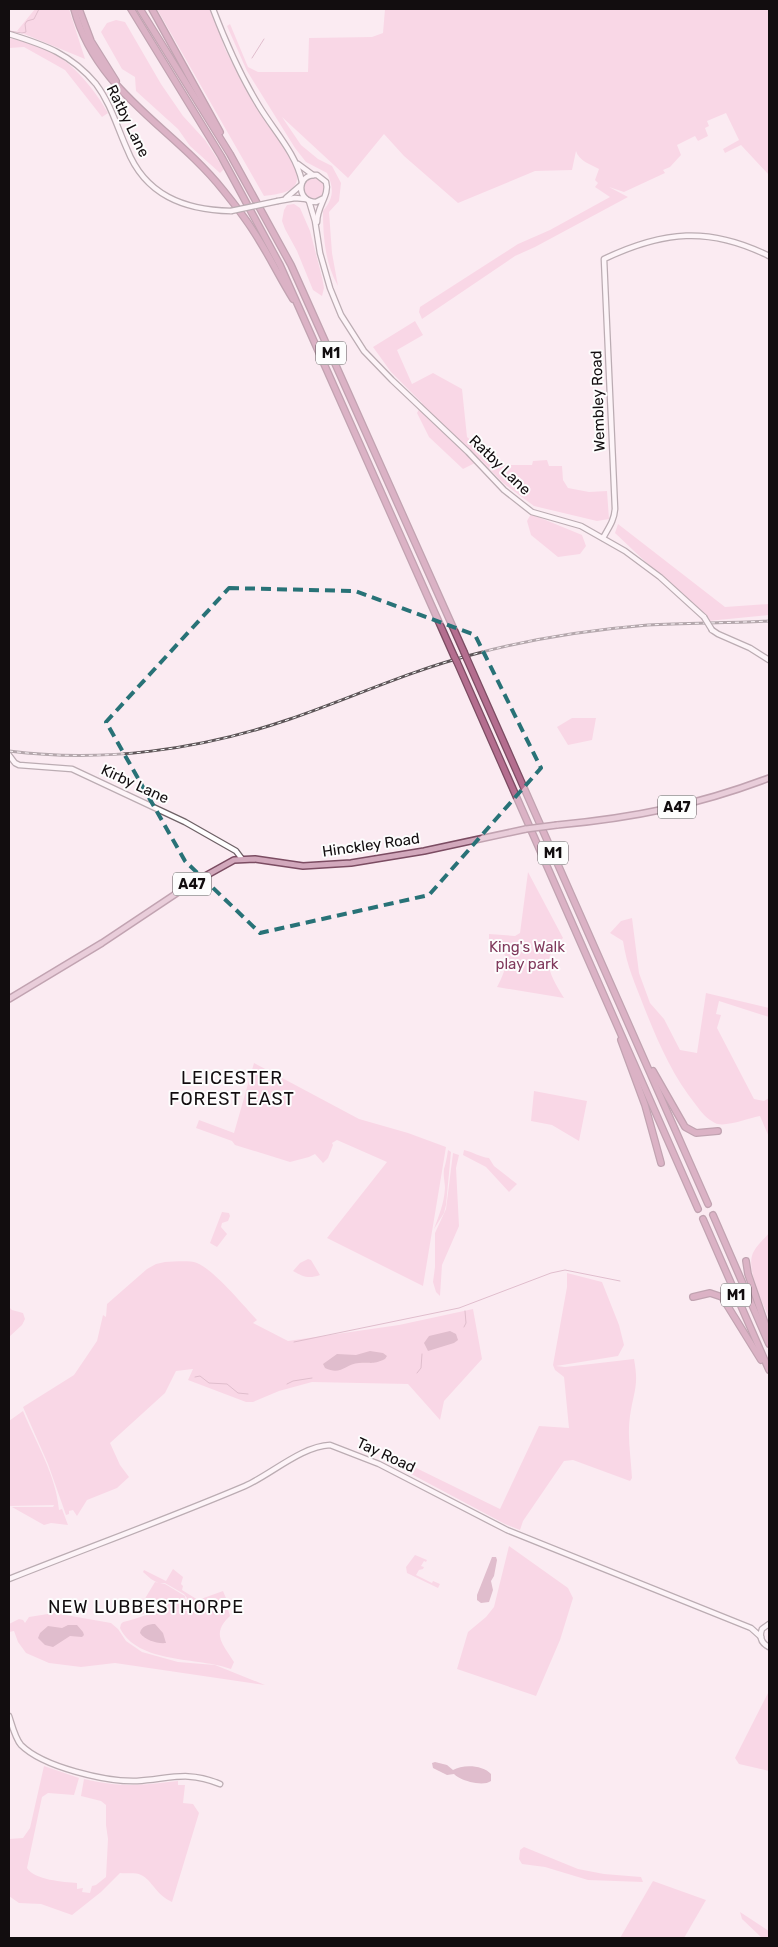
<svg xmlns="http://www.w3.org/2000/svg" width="778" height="1947" viewBox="0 0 778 1947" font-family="Rubik,sans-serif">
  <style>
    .green { fill: #f7bfd7 }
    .water { fill: #be869f }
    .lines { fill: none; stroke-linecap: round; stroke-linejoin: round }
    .stream { stroke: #be869f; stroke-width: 1 }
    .secondary-casing { stroke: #6e6166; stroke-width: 7 }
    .primary-casing { stroke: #7b4c62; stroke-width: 8 }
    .highway-casing { stroke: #7b4c62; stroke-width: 8 }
    .secondary { stroke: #fff; stroke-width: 4.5 }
    .primary { stroke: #d2a8bc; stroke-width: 5 }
    .highway { stroke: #b46e8f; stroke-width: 5.5 }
    .rail-casing { stroke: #5d5558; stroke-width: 3 }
    .rail { stroke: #fdfdfd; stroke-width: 1; stroke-dasharray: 4; stroke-linecap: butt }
    .secondary-bridge-casing { stroke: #6e6166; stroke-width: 7; stroke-linecap: butt }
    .primary-bridge-casing { stroke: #7b4c62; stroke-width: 8; stroke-linecap: butt }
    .highway-bridge-casing { stroke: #7b4c62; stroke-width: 8; stroke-linecap: butt }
    .secondary-bridge { stroke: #fff; stroke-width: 4.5 }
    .primary-bridge { stroke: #d2a8bc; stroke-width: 5 }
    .highway-bridge { stroke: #b46e8f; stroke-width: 5.5 }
    .marked { fill: none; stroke: #287277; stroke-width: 4; stroke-dasharray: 10 6; stroke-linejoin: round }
    .labels { text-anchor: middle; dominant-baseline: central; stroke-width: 4; stroke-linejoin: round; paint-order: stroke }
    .shield { fill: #fdfdfd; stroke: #585556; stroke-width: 1 }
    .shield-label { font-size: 14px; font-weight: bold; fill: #120d0f }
    .street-label { font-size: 15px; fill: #120d0f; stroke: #fdfdfd }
    .park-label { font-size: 15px; fill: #80395c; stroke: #fdfdfd }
    .quarter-label { font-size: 18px; letter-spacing: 1px; fill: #120d0f; stroke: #fdfdfd }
  </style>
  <rect width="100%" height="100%" fill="#fbebf2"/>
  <g class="green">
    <polygon points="35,9 69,9 85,59 17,31"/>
    <path d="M157,9h54l14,40 20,38 49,77c11,27 -9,29 -30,32z"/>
    <path d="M385,9h384v166l-28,-30 -16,8 -2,-4 16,-9 -13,-27 -19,8 2,5 -4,2 3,8 -10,5 -3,-5 -18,9 4,10 -11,12 -7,3 2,3 -41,19 -15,-5 19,10 -93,50 -20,9 -93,63 -3,-7 1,-5 98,-63 32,-14 60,-33 -15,-10 3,-4 -3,-3 4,-11c-9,-5 -20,-8 -23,-18l-4,19 -37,1 -77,32 -54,-47 -20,-22 -36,44 -66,-61 19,28 17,14 14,7 9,17 -2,18 -10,11 3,41 6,33c-13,-23 -15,-49 -15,-75 11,-13 11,-23 4,-38l-21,-11 -11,-14 -48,-77 -20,-45 3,-2 18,43 10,5h50l1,-34 63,-1 11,-4z"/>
    <polygon points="116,20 125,22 161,84 183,116 205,140 224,169 220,173 190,146 178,129 136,91 135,77 122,69 101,32 107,23"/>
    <path d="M9,38c13,3 29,7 41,13 24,13 45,39 58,62l-6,4 -37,-47 -41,-23 -15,1z"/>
    <circle cx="314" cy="188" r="11"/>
    <polygon points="294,204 300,208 310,231 322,277 324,288 322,296 313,290 297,251 285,229 282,221 284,210 287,205"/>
    <polygon points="415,321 423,335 397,350 412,384 433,373 462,389 467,437 501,465 532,465 533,461 547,460 549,466 562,466 563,480 568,488 589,492 607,491 609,519 597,521 534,506 503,483 481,460 463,469 429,437 417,413 422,403 391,372 373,347"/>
    <polygon points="531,514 582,535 586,546 580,554 558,557 531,535 527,521"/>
    <polygon points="618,524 725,607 769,604 769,615 708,621 615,533"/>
    <polygon points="572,718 596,718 592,740 568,745 557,727"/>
    <path d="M528,872l35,66c-24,21 -13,37 1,60l-67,-11c11,-21 15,-35 -8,-48v-5l26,2 5,-3z"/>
    <path d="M632,918l7,55 11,30 14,16 16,31 17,3 9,-60 63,15v9l-50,-16 -3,13 5,1 -4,13 37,71 10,2 5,-3v39l-9,-21c-11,2 -36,12 -45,7 -8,-4 -14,-11 -19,-18 -24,-30 -38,-63 -52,-98 -9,-24 -17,-40 -21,-66l-13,-8 11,-12z"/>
    <polygon points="254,1063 359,1119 408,1133 446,1147 423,1286 327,1238 387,1162 337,1140 332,1143 333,1145 328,1158 323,1163 315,1154 309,1157 290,1162 235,1145 232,1141 196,1128 199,1120 234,1133"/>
    <polygon points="534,1091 587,1101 579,1141 552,1125 531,1121"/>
    <path d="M448,1150l3,2 -5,53 -2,8 -10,16c5,-14 10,-25 11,-41 0,-6 -2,-12 -1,-19 2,-6 3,-13 4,-19z"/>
    <path d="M464,1150c10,2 15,7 25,8l5,8 23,18 -8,8 -23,-25 -23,-12z"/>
    <polygon points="453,1153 459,1155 456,1168 459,1226 442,1265 440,1296 436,1292 433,1282 435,1267 435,1233 446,1209"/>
    <polygon points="222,1212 229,1213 230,1216 228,1221 222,1223 221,1227 227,1234 217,1247 210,1243"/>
    <path d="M769,1233v86c-6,-17 -25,-52 -15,-68 4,-7 10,-12 15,-18z"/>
    <path d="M308,1259l3,1 9,15c-11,4 -17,2 -27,-4l7,-8z"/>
    <path d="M165,1262c9,0 23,-2 32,1 16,6 47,43 60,57l-4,3 35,18 111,-16 74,-16 9,50 -38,42 -4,19 -32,-36 -96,-2 -33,9 -26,11h-7l-58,-22 5,-11 -17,2 -11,22 -55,50 10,22 9,12 -12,11 -30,12 -10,16 -4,-6 -4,1v3l-3,1 -18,-51 -25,-57 51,-32 23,-34 6,-26 3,2 1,-13 40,-35 9,-5z"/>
    <path d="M567,1273l35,9 17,43 5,20 -6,11 -62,10 9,1 69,-8c5,27 0,31 -4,57 -3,20 1,42 2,62l-2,3 -57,-21 -9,1 -41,60 -3,9 -15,-6 -107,-57 3,-4 9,2 90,44 39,-83 30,2 -5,-51 -9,-7 -2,-5 14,-78z"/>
    <polygon points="9,1307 12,1310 23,1313 25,1319 22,1325 9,1337"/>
    <path d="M23,1411c13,32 33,64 36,99l3,-1 6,16 -17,-2 -7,2 -32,-18h41l1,-2 -45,1v-85z"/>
    <polygon points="509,1546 568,1588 573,1598 560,1640 536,1696 457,1669 468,1632 486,1617 494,1607"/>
    <polygon points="415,1555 427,1560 426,1562 424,1561 421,1566 424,1567 423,1569 419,1570 416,1575 432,1583 433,1581 440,1584 438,1588 407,1573 406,1567"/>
    <polygon points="173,1569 183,1577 181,1584 183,1586 182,1590 198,1600 223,1591 228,1603 207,1610 188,1611 187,1598 184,1594 165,1583 158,1583 151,1579 143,1572 144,1570 166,1581"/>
    <polygon points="155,1582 165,1584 185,1596 186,1610 164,1609 139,1615 138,1610"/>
    <path d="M227,1606l3,10c-20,18 -6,29 4,46l-3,7c-32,-12 -94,-5 -111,-41l1,-4 2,-2c14,-3 28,-10 42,-12 25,-2 36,8 62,-4z"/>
    <polygon points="54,1613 111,1623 118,1629 126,1641 142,1652 178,1662 215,1665 265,1685 115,1663 81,1667 49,1663 26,1653 18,1642 14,1631 9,1632 9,1624 19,1619 23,1620 25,1623 29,1617"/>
    <polygon points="769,1691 769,1771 739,1764 735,1758"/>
    <path d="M44,1766l35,12 -5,17 -26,-2 -6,4 -15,71c7,12 37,14 50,15v6l6,-1 -1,4 8,1 2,-7 4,-1 10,-8 2,-38 -2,-14v-20l-5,-4 -20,-5 3,-17c39,9 56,6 94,2v4h7l-2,18 10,1 6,9 -27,89c-16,-7 -20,-22 -31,-27 -6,-3 -14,-1 -21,-2l-19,19 -29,23 -31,-11 -22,-1 -10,-7v-57l14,-1 7,-10z"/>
    <polygon points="524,1847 578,1869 604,1874 641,1877 643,1882 588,1880 545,1867 522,1864 519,1859 520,1850"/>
    <polygon points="653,1881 706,1900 684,1938 620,1938"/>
    <polygon points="740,1912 769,1931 769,1938 762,1938 742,1919"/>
  </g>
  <g class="water">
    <polygon points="450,1331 456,1334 458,1340 454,1343 428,1351 424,1343 429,1336"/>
    <path d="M370,1351l13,2 4,3 -2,3c-13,6 -13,3 -26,4 -14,1 -18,13 -34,5l-2,-4 14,-10 19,1z"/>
    <polygon points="492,1557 496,1557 497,1560 494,1576 491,1581 493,1590 489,1602 481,1603 477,1600 477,1595"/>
    <path d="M155,1624l8,9 3,10c-9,1 -21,-3 -26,-10 1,-7 9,-9 15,-9z"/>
    <polygon points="68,1625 77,1625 83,1632 84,1635 82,1637 70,1636 53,1647 45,1645 38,1638 40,1633 48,1626 62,1628"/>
    <path d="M435,1762l12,3 6,5c10,-6 30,-5 38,4v7c-8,6 -30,0 -37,-7l-7,1 -14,-7 -1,-5z"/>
  </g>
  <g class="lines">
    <g class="stream">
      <polyline points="9,31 22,33 26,32 25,24 27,21 34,19 39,9"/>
      <polyline points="252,58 264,39"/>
      <polyline points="464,1327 466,1323 465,1311"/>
      <polyline points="294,1342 459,1308 551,1273 565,1270 620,1281"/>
      <polyline points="417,1373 421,1368 422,1354"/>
      <polyline points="195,1377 200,1376 209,1383 227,1384 238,1393 248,1394"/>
      <polyline points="287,1384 293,1381 312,1378"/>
    </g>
    <defs>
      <g id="secondary">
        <path d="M213,9c13,34 27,66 46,97 15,25 37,47 43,76"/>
        <path d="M9,34c36,11 62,20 87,50 15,20 21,43 31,65 18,46 57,61 104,62"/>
        <polyline points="298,164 313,175"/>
        <polyline points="286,198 300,186"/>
        <polyline points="278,201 295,198 306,199"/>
        <polyline points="309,201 315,221 320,253 330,288 341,315 364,351 392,380 468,452 504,490 532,512 581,526 625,551 660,577 704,617"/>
        <path d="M317,222c0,-16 13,-27 9,-40l-9,-7c-21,-2 -21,27 -1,27l8,-4"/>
        <path d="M603,538c6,-11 11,-17 12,-29l-11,-250c59,-28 105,-33 165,-3"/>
        <polyline points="712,630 718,634 750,648 769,660"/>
        <polyline points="9,755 15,763 19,765 72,769 185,822 236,851 242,859"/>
        <path d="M9,1579c78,-31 158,-60 236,-93 25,-11 57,-40 85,-41l49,19 128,66 244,98 10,9"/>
        <path d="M769,1624l-7,5c-3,8 -1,14 7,18"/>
        <path d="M9,1716c3,9 6,22 12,29 22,22 85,37 116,36 32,-2 50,-11 83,3"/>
      </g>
      <g id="primary">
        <path d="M557,825c76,-7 141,-20 212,-47"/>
        <polyline points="9,999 102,943 189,885 234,860 255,859 303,866 351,863 424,851 526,829"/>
      </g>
      <g id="highway">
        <path d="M74,9c22,83 99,118 149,181 13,16 26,33 36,50 12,19 22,40 34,59"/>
        <polyline points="79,9 91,41 116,81"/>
        <polyline points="131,9 221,156 280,265 454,656"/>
        <polyline points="140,9 230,154 291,265 464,652"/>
        <polyline points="152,9 220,132"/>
        <polyline points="467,659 708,1204"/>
        <polyline points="457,662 698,1209"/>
        <polyline points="621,1040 645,1105 661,1163"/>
        <polyline points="653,1071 685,1127 696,1133 718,1131"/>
        <polyline points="713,1215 769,1344"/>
        <polyline points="703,1219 769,1370"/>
        <polyline points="746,1261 748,1274 769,1335"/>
        <polyline points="693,1297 710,1293 722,1297 761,1360"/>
      </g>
    </defs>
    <use href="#secondary" class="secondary-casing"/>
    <use href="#primary" class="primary-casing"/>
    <use href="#highway" class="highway-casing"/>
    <use href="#secondary" class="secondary"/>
    <use href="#primary" class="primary"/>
    <use href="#highway" class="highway"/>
    <defs>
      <path id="rail" d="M9,751c94,12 191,-1 281,-32 61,-21 119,-48 181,-64 58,-16 117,-25 177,-30 40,-2 81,-2 121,-4"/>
    </defs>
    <use href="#rail" class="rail-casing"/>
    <use href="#rail" class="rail"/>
    <defs>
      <g id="secondary-bridge">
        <polyline points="231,211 278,201"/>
        <polyline points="704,617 712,630"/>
      </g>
      <polyline id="primary-bridge" points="526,829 557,825"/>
      <g id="highway-bridge">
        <polyline points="464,652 467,659"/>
        <polyline points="454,656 457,662"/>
      </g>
    </defs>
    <use href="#secondary-bridge" class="secondary-bridge-casing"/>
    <use href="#primary-bridge" class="primary-bridge-casing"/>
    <use href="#highway-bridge" class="highway-bridge-casing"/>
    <use href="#secondary-bridge" class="secondary-bridge"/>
    <use href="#primary-bridge" class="primary-bridge"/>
    <use href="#highway-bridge" class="highway-bridge"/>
  </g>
  <path d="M0 0H778V1947H0ZM229,588l126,3 120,44 66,133 -112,127 -169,38 -75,-72 -79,-139z" fill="#fbebf2" fill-opacity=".55" fill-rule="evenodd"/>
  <path class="marked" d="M229,588l126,3 120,44 66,133 -112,127 -169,38 -75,-72 -79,-139z"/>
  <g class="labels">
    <g class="shield">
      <rect x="316" y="341.5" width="30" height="23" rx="4"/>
      <rect x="658" y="795.5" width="38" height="23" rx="4"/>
      <rect x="538" y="841.5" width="30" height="23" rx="4"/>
      <rect x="173" y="872.5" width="38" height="23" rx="4"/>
      <rect x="721" y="1283.5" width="30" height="23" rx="4"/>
    </g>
    <g class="shield-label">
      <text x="331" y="353">M1</text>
      <text x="677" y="807">A47</text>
      <text x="553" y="853">M1</text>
      <text x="192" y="884">A47</text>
      <text x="736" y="1295">M1</text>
    </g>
    <g class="street-label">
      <text transform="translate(128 121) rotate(64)">Ratby Lane</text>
      <text transform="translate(598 401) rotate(-92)">Wembley Road</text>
      <text transform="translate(500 465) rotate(44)">Ratby Lane</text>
      <text transform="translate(135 784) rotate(25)">Kirby Lane</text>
      <text transform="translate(371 845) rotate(-8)">Hinckley Road</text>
      <text transform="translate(386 1455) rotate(25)">Tay Road</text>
    </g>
    <g class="park-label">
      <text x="527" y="947">King's Walk<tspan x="527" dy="17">play park</tspan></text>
    </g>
    <g class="quarter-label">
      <text x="232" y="1078">LEICESTER<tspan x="232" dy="21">FOREST EAST</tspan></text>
      <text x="146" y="1607">NEW LUBBESTHORPE</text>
    </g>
  </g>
  <rect width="778" height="1947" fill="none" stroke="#120d0f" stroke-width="20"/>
</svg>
